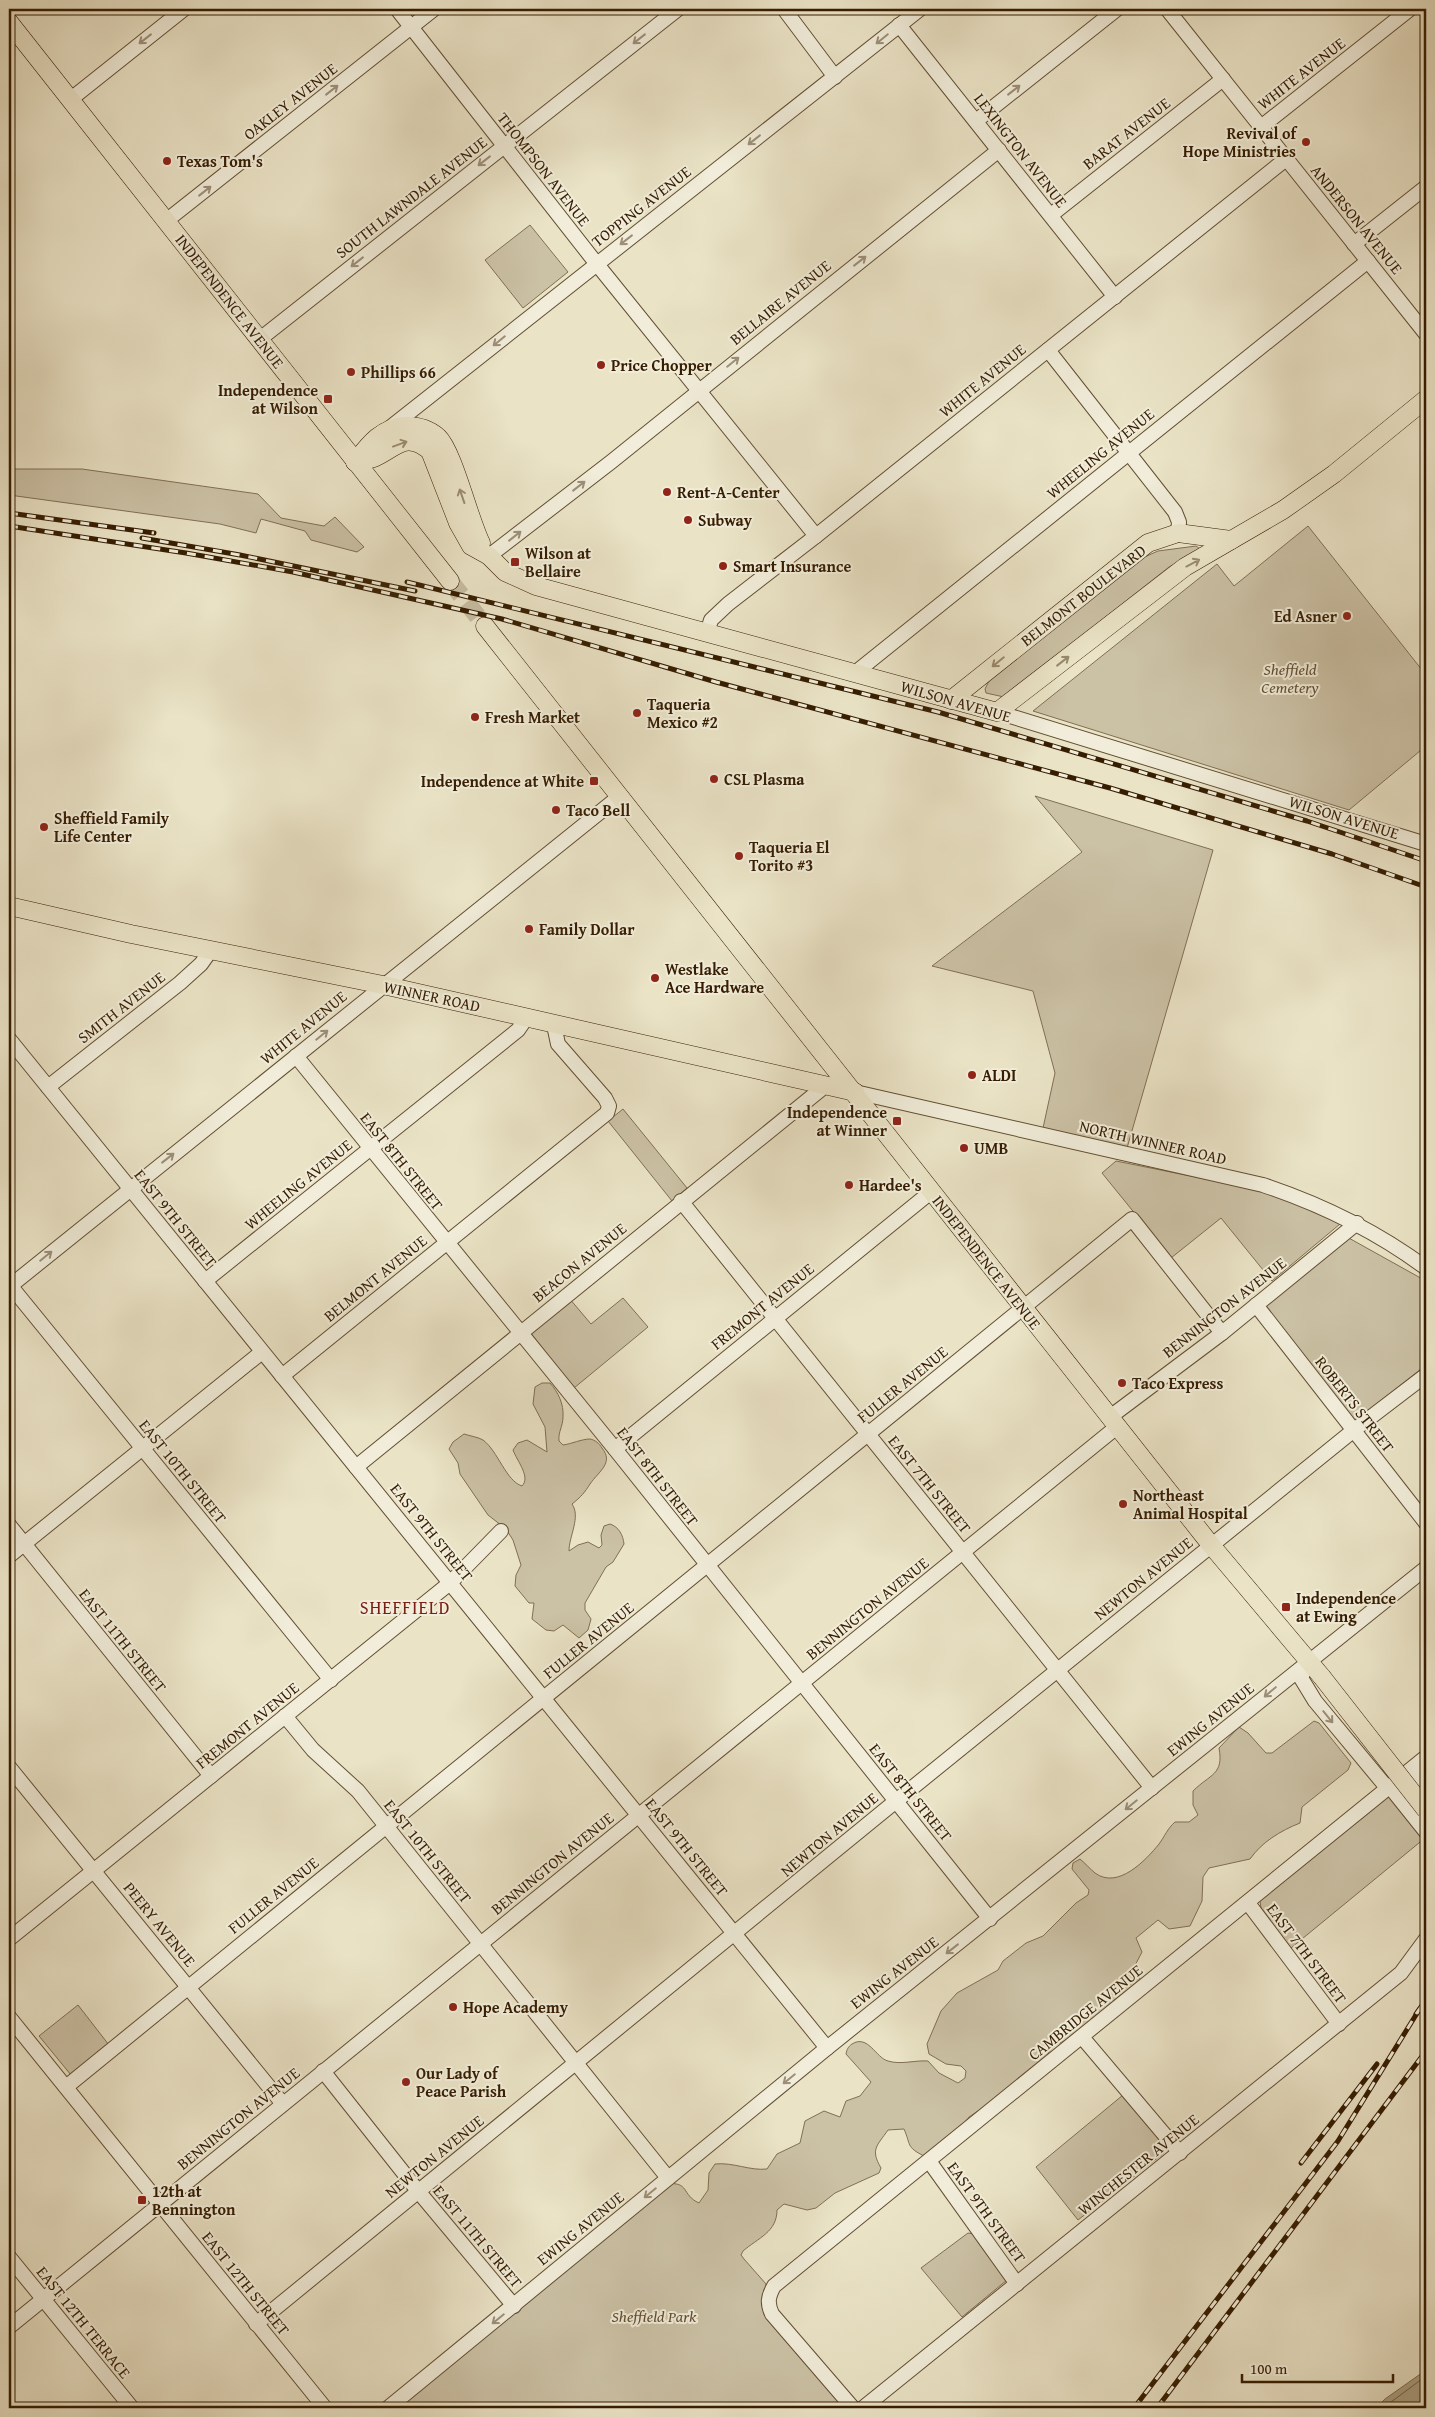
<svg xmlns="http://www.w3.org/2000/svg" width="1435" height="2417" viewBox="0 0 1435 2417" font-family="'Gentium Book Plus',serif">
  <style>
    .green { fill: #cbc1a5; stroke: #806f53 }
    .water { fill: #ada083; stroke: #7d6c4f }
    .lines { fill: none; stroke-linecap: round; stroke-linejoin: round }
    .shore { stroke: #725e42; stroke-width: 1 }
    .major-tunnel { stroke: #c6bb9f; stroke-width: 18; stroke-dasharray: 18 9; stroke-linecap: butt }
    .minor-casing { stroke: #634e32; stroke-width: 16 }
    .major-casing { stroke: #361d01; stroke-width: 19 }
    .minor { stroke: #f1edda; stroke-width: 14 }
    .major { stroke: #eae3c6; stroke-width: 18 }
    .rail-casing { stroke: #361d01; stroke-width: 5 }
    .rail { stroke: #f1edda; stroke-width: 3; stroke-dasharray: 9; stroke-linecap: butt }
    .major-bridge-casing { stroke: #361d01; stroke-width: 19; stroke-linecap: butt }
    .major-bridge { stroke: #eae3c6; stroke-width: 18 }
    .oneway { stroke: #9d8f78 }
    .oneway2 { stroke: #998a6d }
    .poi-dot { fill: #8f2418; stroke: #f1edda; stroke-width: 2 }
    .labels { text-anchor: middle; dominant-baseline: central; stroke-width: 4; stroke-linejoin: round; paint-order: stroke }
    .street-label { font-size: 16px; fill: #361d01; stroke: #f1edda }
    .poi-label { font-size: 16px; font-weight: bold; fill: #361d01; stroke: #f1edda; text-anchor: start }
    .park-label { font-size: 16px; font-style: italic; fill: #634e32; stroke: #f1edda }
    .neighbourhood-label { font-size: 18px; letter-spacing: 1px; fill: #7a1f14; stroke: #f1edda }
  </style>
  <rect width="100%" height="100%" fill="#eae3c6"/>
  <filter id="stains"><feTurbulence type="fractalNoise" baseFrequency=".004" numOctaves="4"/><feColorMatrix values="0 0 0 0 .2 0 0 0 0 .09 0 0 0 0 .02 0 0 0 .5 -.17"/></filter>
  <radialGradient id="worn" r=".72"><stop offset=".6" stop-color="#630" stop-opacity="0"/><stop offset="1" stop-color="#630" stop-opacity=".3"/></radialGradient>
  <g class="green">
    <polygon points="530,225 568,272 523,308 485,260"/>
    <polygon points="9,469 82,469 258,494 281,518 324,526 335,517 364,547 357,552 311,540 305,531 261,519 256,533 220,524 9,495"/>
    <polygon points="1308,526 1426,675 1426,746 1349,810 1033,711 1217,564 1234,586"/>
    <polygon points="1196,546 1200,549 1169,567 1004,697 986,693 985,689 989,681 1140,559 1158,551"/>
    <polygon points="1035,796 1213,850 1127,1148 1043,1128 1055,1073 1033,991 932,966 1082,852"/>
    <polygon points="623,1109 687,1188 672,1201 608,1121"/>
    <polygon points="1116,1161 1255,1189 1296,1202 1339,1221 1340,1224 1272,1281 1221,1218 1171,1258 1102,1173"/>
    <polygon points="1347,1237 1426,1281 1426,1365 1355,1421 1265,1308 1265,1302"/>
    <polygon points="569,1298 591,1324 623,1298 648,1327 574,1388 530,1332"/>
    <path d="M542,1383h8c8,9 14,21 13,34 0,9 -5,15 -4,24l4,4c8,-1 19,-6 27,-6 5,1 9,4 12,9 12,15 -3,23 -12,36 -5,8 -9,13 -18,20 9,13 -3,32 -3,47l9,-6 10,-3 11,6 3,-3 -1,-10 3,-9 6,-2c9,3 13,11 14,20l-11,18 -7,5 -21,36v7l6,9 -3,11 -9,8 -16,-13 -9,6 -8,-1 -14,-11 2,-16h-5l-14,-17 1,-11 5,-10 -8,-25 -7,-11 -18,-14 -28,-41 -2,-11 -9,-14 4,-7 11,-8c6,2 14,3 19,6 15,11 23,41 39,46 9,-9 -5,-25 -9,-36l5,-7 9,-3 20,12 -2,-25 -12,-23 2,-17z"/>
    <path d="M1314,1721l5,2 32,40 -3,7 -46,37 -2,16c-20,8 -38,19 -50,36l-41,9 -6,9 -1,24 -12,25 -21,3 -11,-9 -22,18 6,14 -10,19 7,3 1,5c-11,11 -25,19 -36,30 -9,9 -16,19 -28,26 -13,9 -21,5 -30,22l-46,39 -31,21 -7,9 -38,30c-18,-9 -13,-11 -20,-27l-16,1c-11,16 -18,19 -7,38l-2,5 -44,20 -19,15 -9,2 -23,-6 -7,6c0,22 -19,28 -34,41l-2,4 3,4 22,25 -1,18 78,102v4h-445l101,-82 167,-142c24,-3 15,11 33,19l9,-13 1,-17 6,-9c18,-2 35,7 52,5l10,-15 23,-11 5,-22 19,-10 16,6 6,-16 14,-5 11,-14 -25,-28c1,-5 2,-7 6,-10 16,-10 24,14 36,17 13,4 27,-1 40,0l11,12 19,10 7,-5 1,-7 -5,-5 -15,-2 -17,-10 -2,-10 14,-33 16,-18 41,-23 5,-9 23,-18 17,-7 33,-33 12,-8 1,-5 -17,-21 1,-6 7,-4c5,4 10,10 15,14 23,17 51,-13 64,-29 6,-8 8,-15 16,-22h14l9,-7 -5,-10v-14c17,-17 31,-16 26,-43l20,-21 9,6 18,20h6z"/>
    <polygon points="1390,1795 1425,1838 1291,1948 1261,1908 1260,1901"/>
    <polygon points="78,2005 109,2045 71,2075 39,2036"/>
    <polygon points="1123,2095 1165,2147 1164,2153 1078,2220 1036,2167"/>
    <polygon points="968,2233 974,2234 1007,2280 962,2317 921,2268"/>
  </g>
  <polygon class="water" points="1426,2370 1426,2408 1376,2408 1385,2399"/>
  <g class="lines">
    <polyline class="shore" points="1383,2408 1426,2376"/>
    <polyline class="major-tunnel" points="450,581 485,626"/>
    <defs>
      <g id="minor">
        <polyline points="397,9 596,263 816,536"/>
        <polyline points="784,9 835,77"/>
        <polyline points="1167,9 1426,334"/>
        <polyline points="899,25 1115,297"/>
        <polyline points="71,99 184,9"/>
        <polyline points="976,121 1117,9"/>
        <polyline points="1261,127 1410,9"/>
        <polyline points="1051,215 1223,79"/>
        <polyline points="166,221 434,9"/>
        <polyline points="1354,244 1426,187"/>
        <polyline points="260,339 678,9"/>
        <polyline points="1048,350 1175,512 1179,522 1178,533"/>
        <polyline points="387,430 920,9"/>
        <polyline points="489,556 611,462 999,150"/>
        <polyline points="707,633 711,620 728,604 816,536 1286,159"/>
        <polyline points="855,673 1368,261"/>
        <polyline points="997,712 1426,844"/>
        <polyline points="9,1039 827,2048"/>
        <polyline points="296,1056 615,1449 990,1919"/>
        <polyline points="48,1087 180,983 201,964 211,950"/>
        <path d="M855,1092l408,93c60,20 113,46 163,83"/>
        <polyline points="681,1201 1152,1788"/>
        <polyline points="205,1281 518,1030 527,1017"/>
        <polyline points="9,1284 331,1680"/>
        <polyline points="9,1287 620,796"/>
        <polyline points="1256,1305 1426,1523"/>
        <polyline points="282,1376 607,1113 609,1106 605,1098 558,1044 554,1025"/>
        <polyline points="1110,1417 1222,1333 1357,1223"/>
        <polyline points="615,1449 932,1191"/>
        <polyline points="356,1467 825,1086"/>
        <polyline points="9,1525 211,1776"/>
        <polyline points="9,1556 262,1352"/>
        <polyline points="1308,1661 1301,1678 1315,1701 1388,1789"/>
        <polyline points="285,1716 313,1750 358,1791 668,2178"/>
        <polyline points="9,1767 283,2104"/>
        <polyline points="1413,1768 1426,1785"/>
        <polyline points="1390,1787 1426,1832"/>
        <polyline points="1248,1903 1339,2024"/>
        <polyline points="9,1939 450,1583 501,1531"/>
        <polyline points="9,2017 325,2408"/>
        <polyline points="1082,2037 1180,2153"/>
        <polyline points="323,2071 418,2191 514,2306"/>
        <polyline points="66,2087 1132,1219 1222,1333"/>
        <polyline points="929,2161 1017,2284"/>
        <polyline points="9,2257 132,2408"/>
        <polyline points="256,2324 896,1801 1354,1430 1426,1375"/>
        <polyline points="9,2327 1118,1426"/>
        <polyline points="388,2408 827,2048 1426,1568"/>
        <path d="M853,2408l-81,-94c-5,-11 -4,-17 2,-28l652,-529"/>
        <polyline points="863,2408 1401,1973 1426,1939"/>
      </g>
      <g id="major">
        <polyline points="9,22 450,581"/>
        <path d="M355,462c6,-1 14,-2 19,-4 23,-11 32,-27 56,-7l28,72 13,23 18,10 16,16 31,14 461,126 188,-145 98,-57 51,-36 92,-75"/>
        <path d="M355,462c14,-18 27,-35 51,-36 12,0 23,3 32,11 15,14 31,82 43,106"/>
        <polyline points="485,626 1211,1545 1322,1677"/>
        <polyline points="951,700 1148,543 1178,533 1231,540"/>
        <polyline points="9,906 131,934 383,985 855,1092"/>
      </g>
    </defs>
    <use href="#minor" class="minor-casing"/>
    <use href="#major" class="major-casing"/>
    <use href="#minor" class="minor"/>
    <use href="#major" class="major"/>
    <defs>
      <g id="rail">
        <polyline points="9,513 154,533"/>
        <polyline points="9,526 186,553 293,572 502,619 716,682 1110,788 1332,854 1426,887"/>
        <polyline points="142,538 240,555 415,591"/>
        <polyline points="407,582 938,712 1307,821 1426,861"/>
        <polyline points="1416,2014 1426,2000"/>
        <polyline points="1301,2163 1377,2064"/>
        <polyline points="1134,2408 1338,2141 1419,2010"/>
        <polyline points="1157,2408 1426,2051"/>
      </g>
    </defs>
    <use href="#rail" class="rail-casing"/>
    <use href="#rail" class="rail"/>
    <defs>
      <polyline id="major-bridge" points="1322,1677 1426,1810"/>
    </defs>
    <use href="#major-bridge" class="major-bridge-casing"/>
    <use href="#major-bridge" class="major-bridge"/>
  </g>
  <defs><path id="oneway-shaft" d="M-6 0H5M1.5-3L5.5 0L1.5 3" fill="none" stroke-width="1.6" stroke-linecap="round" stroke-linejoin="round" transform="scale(1.25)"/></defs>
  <g class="oneway">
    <use href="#oneway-shaft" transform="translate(145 39) rotate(142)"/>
    <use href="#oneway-shaft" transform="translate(639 39) rotate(142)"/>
    <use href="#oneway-shaft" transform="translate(882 39) rotate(141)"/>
    <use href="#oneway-shaft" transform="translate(332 90) rotate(-38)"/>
    <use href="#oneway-shaft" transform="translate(1014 90) rotate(-38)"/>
    <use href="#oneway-shaft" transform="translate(754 140) rotate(142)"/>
    <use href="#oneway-shaft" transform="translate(484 161) rotate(142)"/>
    <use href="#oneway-shaft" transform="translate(205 191) rotate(-38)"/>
    <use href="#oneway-shaft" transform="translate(626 240) rotate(142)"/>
    <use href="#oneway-shaft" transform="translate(860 261) rotate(-38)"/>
    <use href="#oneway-shaft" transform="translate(357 262) rotate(142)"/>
    <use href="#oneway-shaft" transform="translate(499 341) rotate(141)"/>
    <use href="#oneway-shaft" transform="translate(733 362) rotate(-39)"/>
    <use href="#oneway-shaft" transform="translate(579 486) rotate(-38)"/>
    <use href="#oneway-shaft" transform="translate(515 536) rotate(-38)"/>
    <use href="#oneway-shaft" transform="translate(322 1035) rotate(-39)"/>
    <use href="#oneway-shaft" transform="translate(168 1158) rotate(-38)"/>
    <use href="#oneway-shaft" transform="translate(46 1256) rotate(-39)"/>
    <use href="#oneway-shaft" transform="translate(1270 1692) rotate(140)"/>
    <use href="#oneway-shaft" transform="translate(1328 1717) rotate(51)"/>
    <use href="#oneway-shaft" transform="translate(1131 1805) rotate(141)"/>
    <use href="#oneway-shaft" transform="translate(952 1949) rotate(142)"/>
    <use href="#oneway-shaft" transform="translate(789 2079) rotate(141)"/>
    <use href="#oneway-shaft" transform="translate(650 2193) rotate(141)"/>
    <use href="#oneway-shaft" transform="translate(498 2319) rotate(141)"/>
  </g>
  <g class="oneway2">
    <use href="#oneway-shaft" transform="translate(400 444) rotate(-20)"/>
    <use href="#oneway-shaft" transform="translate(462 496) rotate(-109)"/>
    <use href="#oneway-shaft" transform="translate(1193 563) rotate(-28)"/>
    <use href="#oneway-shaft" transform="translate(1063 661) rotate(-38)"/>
    <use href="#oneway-shaft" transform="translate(998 662) rotate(141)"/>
  </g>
  <g class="poi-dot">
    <circle cx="1306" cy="142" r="5"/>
    <circle cx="167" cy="161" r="5"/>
    <circle cx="601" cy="365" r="5"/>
    <circle cx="351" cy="372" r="5"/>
    <rect x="323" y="394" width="10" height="10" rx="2.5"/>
    <circle cx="667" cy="492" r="5"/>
    <circle cx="688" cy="520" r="5"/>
    <rect x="510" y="557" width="10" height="10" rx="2.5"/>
    <circle cx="723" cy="566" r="5"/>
    <circle cx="1347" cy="616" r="5"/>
    <circle cx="637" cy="713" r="5"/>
    <circle cx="475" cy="717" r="5"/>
    <circle cx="714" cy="779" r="5"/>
    <rect x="589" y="776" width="10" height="10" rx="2.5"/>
    <circle cx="556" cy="810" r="5"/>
    <circle cx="44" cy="827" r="5"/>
    <circle cx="739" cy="856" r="5"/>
    <circle cx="529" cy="929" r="5"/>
    <circle cx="655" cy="978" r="5"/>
    <circle cx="972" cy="1075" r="5"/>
    <rect x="892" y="1116" width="10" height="10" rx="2.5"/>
    <circle cx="964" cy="1148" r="5"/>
    <circle cx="849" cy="1185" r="5"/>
    <circle cx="1122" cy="1383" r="5"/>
    <circle cx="1123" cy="1504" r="5"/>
    <rect x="1281" y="1602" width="10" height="10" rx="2.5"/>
    <circle cx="453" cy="2007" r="5"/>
    <circle cx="406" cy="2082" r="5"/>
    <rect x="137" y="2195" width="10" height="10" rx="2.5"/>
  </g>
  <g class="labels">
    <g class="street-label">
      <text transform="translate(1301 73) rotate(-38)">WHITE AVENUE</text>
      <text transform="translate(290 101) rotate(-38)">OAKLEY AVENUE</text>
      <text transform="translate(1126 133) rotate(-38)">BARAT AVENUE</text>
      <text transform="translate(1021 150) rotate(52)">LEXINGTON AVENUE</text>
      <text transform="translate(544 169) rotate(52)">THOMPSON AVENUE</text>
      <text transform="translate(411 197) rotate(-38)">SOUTH LAWNDALE AVENUE</text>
      <text transform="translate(641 206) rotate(-38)">TOPPING AVENUE</text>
      <text transform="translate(1357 219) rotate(51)">ANDERSON AVENUE</text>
      <text transform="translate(230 301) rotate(52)">INDEPENDENCE AVENUE</text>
      <text transform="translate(780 302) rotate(-39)">BELLAIRE AVENUE</text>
      <text transform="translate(982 380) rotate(-39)">WHITE AVENUE</text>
      <text transform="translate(1100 453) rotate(-39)">WHEELING AVENUE</text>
      <text transform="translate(1083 595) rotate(-38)">BELMONT BOULEVARD</text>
      <text transform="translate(956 701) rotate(16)">WILSON AVENUE</text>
      <text transform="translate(1344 817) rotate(17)">WILSON AVENUE</text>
      <text transform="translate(432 996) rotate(12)">WINNER ROAD</text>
      <text transform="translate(121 1007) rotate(-38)">SMITH AVENUE</text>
      <text transform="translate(303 1027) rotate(-39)">WHITE AVENUE</text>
      <text transform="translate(1153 1142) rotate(13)">NORTH WINNER ROAD</text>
      <text transform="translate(402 1161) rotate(51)">EAST 8TH STREET</text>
      <text transform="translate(298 1184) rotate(-39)">WHEELING AVENUE</text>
      <text transform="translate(176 1218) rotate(51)">EAST 9TH STREET</text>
      <text transform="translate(579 1262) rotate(-39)">BEACON AVENUE</text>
      <text transform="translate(987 1262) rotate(52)">INDEPENDENCE AVENUE</text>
      <text transform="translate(375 1278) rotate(-39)">BELMONT AVENUE</text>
      <text transform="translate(762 1306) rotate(-39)">FREMONT AVENUE</text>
      <text transform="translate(1224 1307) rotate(-38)">BENNINGTON AVENUE</text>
      <text transform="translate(902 1384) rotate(-39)">FULLER AVENUE</text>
      <text transform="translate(1355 1404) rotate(52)">ROBERTS STREET</text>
      <text transform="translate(183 1471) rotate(51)">EAST 10TH STREET</text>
      <text transform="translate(658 1476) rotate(52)">EAST 8TH STREET</text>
      <text transform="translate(930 1484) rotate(51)">EAST 7TH STREET</text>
      <text transform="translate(432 1532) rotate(51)">EAST 9TH STREET</text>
      <text transform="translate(1143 1578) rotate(-39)">NEWTON AVENUE</text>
      <text transform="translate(867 1608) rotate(-39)">BENNINGTON AVENUE</text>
      <text transform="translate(123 1640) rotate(51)">EAST 11TH STREET</text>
      <text transform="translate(588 1640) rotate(-39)">FULLER AVENUE</text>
      <text transform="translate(1210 1719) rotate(-39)">EWING AVENUE</text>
      <text transform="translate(247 1725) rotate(-39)">FREMONT AVENUE</text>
      <text transform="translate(911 1792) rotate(51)">EAST 8TH STREET</text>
      <text transform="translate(829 1834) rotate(-40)">NEWTON AVENUE</text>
      <text transform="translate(687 1847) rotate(51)">EAST 9TH STREET</text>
      <text transform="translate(428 1851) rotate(51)">EAST 10TH STREET</text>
      <text transform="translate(552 1863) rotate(-39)">BENNINGTON AVENUE</text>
      <text transform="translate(273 1895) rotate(-39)">FULLER AVENUE</text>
      <text transform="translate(160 1924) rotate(51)">PEERY AVENUE</text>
      <text transform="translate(1307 1953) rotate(53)">EAST 7TH STREET</text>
      <text transform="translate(894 1972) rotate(-38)">EWING AVENUE</text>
      <text transform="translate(1085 2012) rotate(-39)">CAMBRIDGE AVENUE</text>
      <text transform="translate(238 2118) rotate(-39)">BENNINGTON AVENUE</text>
      <text transform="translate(434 2156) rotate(-39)">NEWTON AVENUE</text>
      <text transform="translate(1138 2164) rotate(-39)">WINCHESTER AVENUE</text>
      <text transform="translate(987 2212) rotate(54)">EAST 9TH STREET</text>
      <text transform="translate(580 2228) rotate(-39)">EWING AVENUE</text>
      <text transform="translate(478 2236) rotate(50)">EAST 11TH STREET</text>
      <text transform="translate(246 2283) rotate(51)">EAST 12TH STREET</text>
      <text transform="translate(84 2322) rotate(51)">EAST 12TH TERRACE</text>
    </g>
    <g class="poi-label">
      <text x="1296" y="133" text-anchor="end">Revival of<tspan x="1296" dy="18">Hope Ministries</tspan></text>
      <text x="177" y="161">Texas Tom's</text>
      <text x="611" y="365">Price Chopper</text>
      <text x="361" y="372">Phillips 66</text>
      <text x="318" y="390" text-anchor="end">Independence<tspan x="318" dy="18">at Wilson</tspan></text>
      <text x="677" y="492">Rent-A-Center</text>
      <text x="698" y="520">Subway</text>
      <text x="525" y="553">Wilson at<tspan x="525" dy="18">Bellaire</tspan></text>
      <text x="733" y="566">Smart Insurance</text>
      <text x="1337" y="616" text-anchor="end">Ed Asner</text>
      <text x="647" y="704">Taqueria<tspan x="647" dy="18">Mexico #2</tspan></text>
      <text x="485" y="717">Fresh Market</text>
      <text x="724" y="779">CSL Plasma</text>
      <text x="584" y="781" text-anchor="end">Independence at White</text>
      <text x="566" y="810">Taco Bell</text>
      <text x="54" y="818">Sheffield Family<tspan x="54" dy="18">Life Center</tspan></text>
      <text x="749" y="847">Taqueria El<tspan x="749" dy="18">Torito #3</tspan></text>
      <text x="539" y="929">Family Dollar</text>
      <text x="665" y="969">Westlake<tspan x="665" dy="18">Ace Hardware</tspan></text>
      <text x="982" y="1075">ALDI</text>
      <text x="887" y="1112" text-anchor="end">Independence<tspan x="887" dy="18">at Winner</tspan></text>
      <text x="974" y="1148">UMB</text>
      <text x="859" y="1185">Hardee's</text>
      <text x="1132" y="1383">Taco Express</text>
      <text x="1133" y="1495">Northeast<tspan x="1133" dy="18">Animal Hospital</tspan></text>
      <text x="1296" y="1598">Independence<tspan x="1296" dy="18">at Ewing</tspan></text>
      <text x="463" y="2007">Hope Academy</text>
      <text x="416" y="2073">Our Lady of<tspan x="416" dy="18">Peace Parish</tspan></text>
      <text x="152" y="2191">12th at<tspan x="152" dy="18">Bennington</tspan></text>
    </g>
    <g class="park-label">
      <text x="1290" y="669">Sheffield<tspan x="1290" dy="18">Cemetery</tspan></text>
      <text x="654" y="2316">Sheffield Park</text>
    </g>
    <g class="neighbourhood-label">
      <text x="405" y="1607">SHEFFIELD</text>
    </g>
  </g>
  <rect width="1435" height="2417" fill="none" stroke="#eae3c6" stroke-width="30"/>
  <rect x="10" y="10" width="1415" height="2397" fill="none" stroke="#361d01" stroke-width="2.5"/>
  <rect x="15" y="15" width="1405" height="2387" fill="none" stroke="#361d01"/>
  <path d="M1242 2374v8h151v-8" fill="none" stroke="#361d01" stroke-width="2.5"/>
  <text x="1250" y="2374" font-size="15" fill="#361d01" stroke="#f1edda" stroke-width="4" paint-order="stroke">100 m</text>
  <rect width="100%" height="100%" filter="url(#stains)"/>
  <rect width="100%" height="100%" fill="url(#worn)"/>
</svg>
